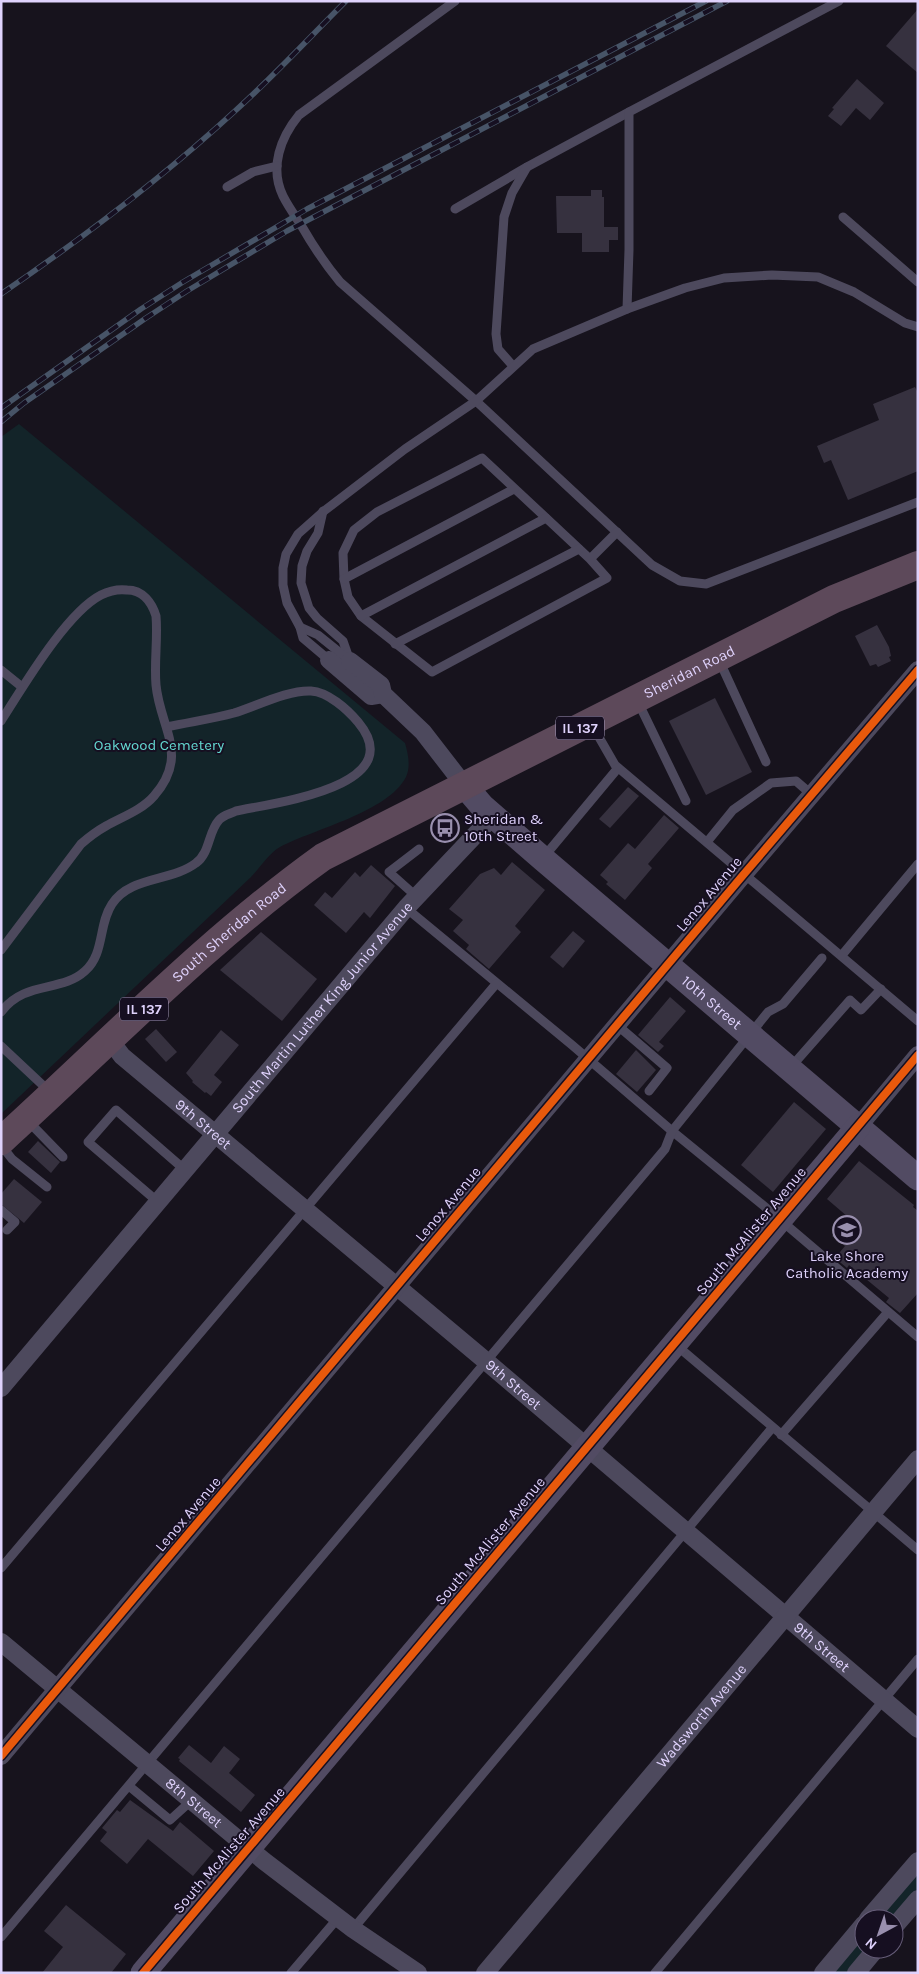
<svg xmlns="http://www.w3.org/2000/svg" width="919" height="1974" viewBox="0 0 919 1974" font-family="Karla,sans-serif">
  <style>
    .green { fill: #132429 }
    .building { fill: #36313f }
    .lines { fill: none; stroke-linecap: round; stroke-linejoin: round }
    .lane { stroke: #4d495d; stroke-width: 9 }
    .street { stroke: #4d495d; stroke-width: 18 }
    .secondary { stroke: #524b63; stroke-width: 25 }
    .highway { stroke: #5d495a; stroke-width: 28 }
    .rail-casing { stroke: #475467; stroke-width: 5.5 }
    .rail { stroke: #160f21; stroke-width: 4; stroke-dasharray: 11; stroke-linecap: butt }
    .cycleway-casing { stroke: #160f21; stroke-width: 11 }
    .cycleway { stroke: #e8590c; stroke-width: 8 }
    .labels { text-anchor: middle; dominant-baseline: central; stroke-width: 4; stroke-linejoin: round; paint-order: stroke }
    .shield { fill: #160f21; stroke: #a398ba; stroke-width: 1 }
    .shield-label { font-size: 14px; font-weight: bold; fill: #dfd2fc }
    .street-label { font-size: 15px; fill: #dfd2fc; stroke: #160f21 }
    .park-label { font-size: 15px; fill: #63d7d0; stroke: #160f21 }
    .poi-label { font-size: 15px; fill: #dfd2fc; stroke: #160f21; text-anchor: start }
  </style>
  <rect width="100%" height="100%" fill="#17131d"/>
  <g class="green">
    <path d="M19,424l386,319c3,11 6,23 1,34 -18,35 -92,52 -126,70 -11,6 -20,21 -29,30l-250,237v-677z"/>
    <polygon points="918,1872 918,1888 892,1919 878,1919"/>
    <polygon points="864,1936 864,1949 866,1949 846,1973 833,1973"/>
  </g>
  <g class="building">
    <polygon points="918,9 918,73 886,46"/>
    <polygon points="857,79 884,103 870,120 856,108 841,126 828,116 834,109 832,108"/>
    <polygon points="591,190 602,190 602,197 604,197 604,227 618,227 618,240 609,240 609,252 582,252 582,233 557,233 556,196 591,196"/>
    <polygon points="915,387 918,393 918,471 848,500 831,460 824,463 817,446 879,420 873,404"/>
    <polygon points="877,625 889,647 891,656 889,657 891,661 878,667 876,664 870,666 855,636"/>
    <polygon points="715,698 752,772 706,795 669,721"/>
    <polygon points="628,787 639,796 610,828 599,819"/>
    <polygon points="664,815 679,828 648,864 652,868 625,900 606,884 608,882 600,875 628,843 635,849"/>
    <polygon points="512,862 545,890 515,926 521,932 489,969 466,949 469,945 453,931 463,920 449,909 480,874 494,868 501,875"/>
    <polygon points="371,865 395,886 370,918 364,912 346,933 314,905 325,892 332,898 355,872 360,877"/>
    <polygon points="573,931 585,941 563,968 550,957"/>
    <polygon points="261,932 317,979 282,1021 220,970"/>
    <polygon points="670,997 686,1011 659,1042 664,1046 658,1052 638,1035"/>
    <polygon points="156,1029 177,1052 166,1062 145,1039"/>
    <polygon points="221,1030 239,1045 214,1075 222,1082 211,1096 206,1092 205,1093 192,1082 193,1081 186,1073"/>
    <polygon points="636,1050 656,1070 637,1092 616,1074"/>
    <polygon points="794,1102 826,1129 773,1192 741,1165"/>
    <polygon points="38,1141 60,1162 51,1173 28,1152"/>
    <polygon points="859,1161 914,1205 913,1207 918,1211 918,1293 900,1313 886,1302 889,1298 849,1265 847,1268 835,1258 845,1246 832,1236 848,1217 827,1199"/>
    <polygon points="14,1179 42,1202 24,1223 1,1204 1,1194"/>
    <polygon points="189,1745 211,1763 224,1746 240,1759 229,1773 255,1795 241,1812 179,1761 180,1759 178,1758"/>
    <polygon points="130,1800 173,1831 180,1822 214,1851 193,1876 148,1839 127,1864 100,1841 107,1832 102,1828 117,1810 120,1812"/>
    <polygon points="66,1905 126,1954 111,1973 42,1973 63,1947 44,1931"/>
  </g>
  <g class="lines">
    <g class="lane">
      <path d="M455,1l-156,114c-18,22 -30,52 -16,81 5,10 12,20 18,29 12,21 24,39 39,57l136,119 176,164 28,16 26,3 212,-82"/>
      <polyline points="227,187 253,172 277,166"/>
      <polyline points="455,209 527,167 629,112"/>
      <polyline points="843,217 918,282"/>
      <polyline points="627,309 629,250 629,112 839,1"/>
      <polyline points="513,366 498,349 496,334 504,217 512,193 527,167"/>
      <polyline points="323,511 318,533 307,551 302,566 301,583 309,608 317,618 343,641 350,661"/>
      <polyline points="590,559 482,458 377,512 354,530 343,553 344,579 348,597 361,616 432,672 607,578 590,559 617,532"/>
      <polyline points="344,579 514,489"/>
      <polyline points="361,616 546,518"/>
      <polyline points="300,627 318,635 349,660"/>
      <polyline points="395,644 579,549"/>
      <polyline points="329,660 303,638 300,627 287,603 283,585 283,568 286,554 298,534 324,511 405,449 476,401 533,349 627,309 685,288 724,278 772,275 818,277 854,292 905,323 918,327"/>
      <polyline points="719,660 766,762"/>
      <polyline points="1,670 22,687"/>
      <polyline points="638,702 686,801"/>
      <path d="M1,721c22,-34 65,-108 100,-126 8,-4 18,-6 26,-5 16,0 25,13 29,26 2,23 -2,46 0,69 4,43 34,70 -2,111 -12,14 -32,21 -48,30 -9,5 -17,11 -25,18l-80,106"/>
      <polyline points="592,725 615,765 918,1021"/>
      <polyline points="707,842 733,810 771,783 796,781 811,794"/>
      <polyline points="543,858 618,768"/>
      <polyline points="417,897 389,872 419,849"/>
      <polyline points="406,908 572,1045 672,1131 764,1206 918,1337"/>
      <polyline points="842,955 918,864"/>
      <path d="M1,1012c24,-32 60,-19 84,-41 20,-18 13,-46 27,-67 18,-28 59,-22 84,-41 14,-10 12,-31 23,-43 4,-5 11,-6 17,-9 36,-8 176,-24 122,-89 -11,-13 -30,-30 -47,-31 -24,-1 -54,15 -77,22 -22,6 -45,9 -67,14"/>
      <polyline points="617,1025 667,1068 649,1091"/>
      <polyline points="1,1046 50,1092"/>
      <polyline points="791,1067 850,1000 861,1010 881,989"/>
      <polyline points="28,1121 63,1157"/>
      <polyline points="1,1145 12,1159 47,1187"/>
      <polyline points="158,1202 88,1142 116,1110 185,1170"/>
      <polyline points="1,1210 15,1222 7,1230"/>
      <polyline points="676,1345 918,1550"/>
      <polyline points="781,1435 888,1312"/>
      <polyline points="1,1568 496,984"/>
      <polyline points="129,1786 170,1820 191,1801"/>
      <polyline points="353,1929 772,1428"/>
      <polyline points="1,1937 665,1149 672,1131 768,1012 783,1004 822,958"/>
      <polyline points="291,1973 338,1918"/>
      <polyline points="655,1973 918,1659"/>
    </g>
    <g class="street">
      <polyline points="329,660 371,696 383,694"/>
      <polyline points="350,661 381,685 383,694 423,732 464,785"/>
      <path id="s1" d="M110,1040l12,16 365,306 431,367"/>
      <polyline points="858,1127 918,1055"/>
      <path id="s2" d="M1,1388l405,-480 87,-92"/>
      <path id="s3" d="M1,1642l263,219 89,68 65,44"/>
      <polyline points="1,1756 744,874 918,670"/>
      <polyline points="868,1919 918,1861"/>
      <polyline points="894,1927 918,1899"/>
      <path id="s4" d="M485,1973l433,-514"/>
      <polyline points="823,1973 864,1924"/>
      <polyline points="856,1973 876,1949"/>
    </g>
    <g class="secondary">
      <path id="s5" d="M464,785l18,21 61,53 375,319"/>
      <polyline points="143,1973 858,1127"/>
    </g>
    <path class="highway" id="s6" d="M1,1141c106,-96 205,-200 322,-284l511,-258 84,-34"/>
    <defs>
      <g id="rail">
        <path d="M1,294c82,-56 161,-116 234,-183 39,-35 74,-73 111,-110"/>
        <polyline points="1,408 141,309 183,282 307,209 706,1"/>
        <polyline points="1,422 24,403 146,318 187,291 287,231 727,1"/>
      </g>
    </defs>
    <use href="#rail" class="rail-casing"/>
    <use href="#rail" class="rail"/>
    <defs>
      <g id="cycleway">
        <polyline points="1,1756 744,874 918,670"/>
        <polyline points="143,1973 918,1055"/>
      </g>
    </defs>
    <use href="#cycleway" class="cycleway-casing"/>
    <use href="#cycleway" class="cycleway"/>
  </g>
  <defs>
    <symbol id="bus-ring" viewBox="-11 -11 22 22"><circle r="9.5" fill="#160f21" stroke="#998fae" stroke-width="1.5"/><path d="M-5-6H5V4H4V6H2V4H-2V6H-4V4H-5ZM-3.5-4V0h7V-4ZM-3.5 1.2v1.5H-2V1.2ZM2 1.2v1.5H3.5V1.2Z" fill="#998fae"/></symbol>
    <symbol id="school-ring" viewBox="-11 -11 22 22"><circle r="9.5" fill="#160f21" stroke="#998fae" stroke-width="1.5"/><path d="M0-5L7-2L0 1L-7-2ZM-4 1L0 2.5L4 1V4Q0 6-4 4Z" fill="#998fae"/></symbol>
  </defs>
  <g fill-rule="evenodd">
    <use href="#bus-ring" x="429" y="812" width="32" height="32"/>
    <use href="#school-ring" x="831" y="1214" width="32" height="32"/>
  </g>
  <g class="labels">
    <g class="shield">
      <rect x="556" y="716.5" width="48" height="23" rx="4"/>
      <rect x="120" y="997.5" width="48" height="23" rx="4"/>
    </g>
    <g class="shield-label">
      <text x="580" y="728">IL 137</text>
      <text x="144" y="1009">IL 137</text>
    </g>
    <g class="street-label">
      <text stroke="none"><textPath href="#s6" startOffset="840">Sheridan Road</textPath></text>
      <text transform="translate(709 894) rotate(-50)">Lenox Avenue</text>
      <text stroke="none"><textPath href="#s6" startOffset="309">South Sheridan Road</textPath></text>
      <text stroke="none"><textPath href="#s5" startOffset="330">10th Street</textPath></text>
      <text stroke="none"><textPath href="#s2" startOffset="498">South Martin Luther King Junior Avenue</textPath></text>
      <text stroke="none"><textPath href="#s1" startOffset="126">9th Street</textPath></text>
      <text transform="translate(448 1204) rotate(-50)">Lenox Avenue</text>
      <text transform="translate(751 1231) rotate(-50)">South McAlister Avenue</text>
      <text stroke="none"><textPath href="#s1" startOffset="531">9th Street</textPath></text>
      <text transform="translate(188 1514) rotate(-50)">Lenox Avenue</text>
      <text transform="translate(490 1541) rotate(-50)">South McAlister Avenue</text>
      <text stroke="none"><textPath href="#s1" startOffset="936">9th Street</textPath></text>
      <text stroke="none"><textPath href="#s4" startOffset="336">Wadsworth Avenue</textPath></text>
      <text stroke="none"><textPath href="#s3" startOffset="251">8th Street</textPath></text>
      <text transform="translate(229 1850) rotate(-49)">South McAlister Avenue</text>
    </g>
    <g class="park-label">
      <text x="159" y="745">Oakwood Cemetery</text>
    </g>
    <g class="poi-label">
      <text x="464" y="819">Sheridan &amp;<tspan x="464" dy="17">10th Street</tspan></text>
      <text x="847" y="1256" text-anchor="middle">Lake Shore<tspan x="847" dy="17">Catholic Academy</tspan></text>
    </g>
  </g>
  <rect width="919" height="1974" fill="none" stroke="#dfd2fc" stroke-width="5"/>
  <g transform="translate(879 1934) rotate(220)"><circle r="24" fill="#160f21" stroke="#665d79"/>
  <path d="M0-4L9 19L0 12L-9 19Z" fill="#998fae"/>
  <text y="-8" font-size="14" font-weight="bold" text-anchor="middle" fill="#dfd2fc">N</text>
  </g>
</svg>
